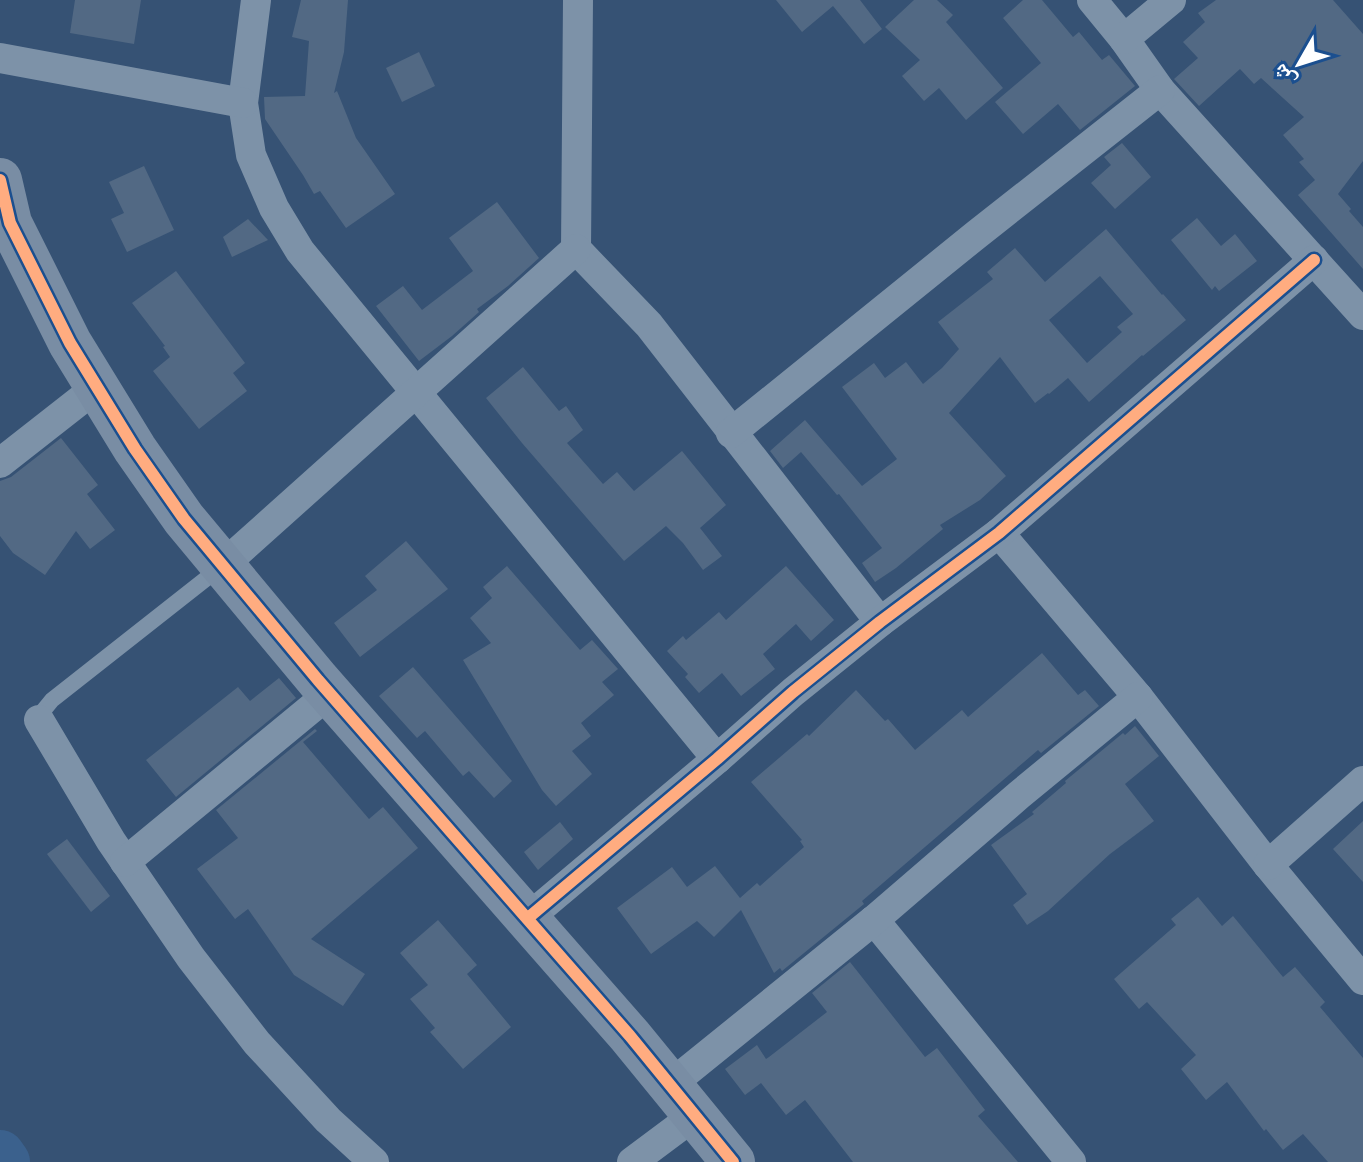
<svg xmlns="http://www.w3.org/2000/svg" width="1363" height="1162" viewBox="0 0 1363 1162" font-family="Overpass,'Noto Naskh Arabic',sans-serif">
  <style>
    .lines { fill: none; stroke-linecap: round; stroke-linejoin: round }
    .river { stroke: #3b618d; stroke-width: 50 }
    .building { fill: #526984; fill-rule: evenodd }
    .lane { stroke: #7d92a8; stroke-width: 16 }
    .street { stroke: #7d92a8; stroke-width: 30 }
    .secondary { stroke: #798da4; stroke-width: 44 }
    .cycleway-casing { stroke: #1b4f8f; stroke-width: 17 }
    .cycleway { stroke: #ffac80; stroke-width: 12 }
  </style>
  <rect width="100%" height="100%" fill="#365274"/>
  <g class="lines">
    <polyline class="river" points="0,1155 5,1162"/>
  </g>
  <g class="building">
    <polygon points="75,0 141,0 134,44 70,33"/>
    <polygon points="301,0 348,0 344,52 334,93 337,91 356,138 395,194 346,228 320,191 314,194 303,175 265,119 264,97 305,96 309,41 292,37"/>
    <polygon points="776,0 860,0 882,29 864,44 833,6 802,32"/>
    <polygon points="914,0 937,0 953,15 946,22 1003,88 966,120 939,88 924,101 902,76 920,60 885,27"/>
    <polygon points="1023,0 1042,0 1073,37 1079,32 1102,60 1109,55 1135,86 1080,130 1058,104 1023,134 995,102 1041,63 1003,18"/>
    <polygon points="1216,0 1333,0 1363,34 1363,161 1338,194 1351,209 1349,211 1363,227 1363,269 1298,195 1315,180 1299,162 1304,159 1283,135 1304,117 1261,78 1254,84 1240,69 1199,106 1174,79 1198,58 1183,42 1205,22 1198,13"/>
    <polygon points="419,52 435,86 402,102 386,68"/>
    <polygon points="1122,143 1151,177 1115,209 1091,183 1111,165 1104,157"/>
    <polygon points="144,166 174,230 127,252 111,219 124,213 109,182"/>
    <polygon points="497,202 539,258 508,286 477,309 479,312 452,336 419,361 376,306 403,286 422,310 473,271 449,238"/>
    <polygon points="1197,218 1221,246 1235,234 1257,261 1219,291 1215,286 1212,290 1171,240"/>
    <polygon points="248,219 268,240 232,257 223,237"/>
    <path d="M1106,229l56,66 1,-1 23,26 -43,36 -1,-1 -53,47 -21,-24 -19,16 -1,-1 -13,10 -35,-46 -51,56 57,63 -26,24 -40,25 3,4 -47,39 -21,14 -13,-19 20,-15 -43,-54 -2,1 -36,-43 -18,16 -13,-17 35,-31 57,66 35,-27 -55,-72 32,-24 11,15 21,-16 17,22 19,-16 17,-19 -21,-27 55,-43 -6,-7 28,-24 30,34zM1100,276l33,38 -16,13 5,5 -35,31 -38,-43z"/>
    <polygon points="176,271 245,363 233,373 247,391 199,429 153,371 170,357 163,347 165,346 132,303"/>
    <polygon points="523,367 559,411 566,406 583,430 567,443 603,484 617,472 634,491 682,451 726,505 700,528 722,556 703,570 683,543 666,526 624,561 522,443 486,398"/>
    <polygon points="61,438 98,485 87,494 115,530 90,549 76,531 45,575 13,553 0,536 0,481 11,477"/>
    <polygon points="406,541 448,589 360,657 334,623 377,590 365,576"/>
    <polygon points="507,566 580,650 592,640 618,669 602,682 614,695 581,723 591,736 572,751 592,774 556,806 542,790 463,660 491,643 470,618 492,598 483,587"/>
    <polygon points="786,566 834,620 811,641 796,624 763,654 775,669 741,696 722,673 699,693 685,677 688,674 667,651 683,636 686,640 719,612 726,620"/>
    <polygon points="1042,653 1078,695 1085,690 1099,706 1041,753 1038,750 862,901 864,904 782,971 780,968 774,973 741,910 714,937 697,921 651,954 617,908 672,867 687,887 715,866 740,898 757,883 760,886 804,847 800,841 802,840 751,782 807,734 809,736 856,690 885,721 888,719 915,750 962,710 968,717"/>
    <polygon points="413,667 512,781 494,798 469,771 463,776 425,731 417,738 379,696"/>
    <polygon points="279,678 296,698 176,797 146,760 238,687 250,701"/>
    <polygon points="1135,726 1159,756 1125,784 1154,821 1110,854 1048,911 1027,925 1013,905 1027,894 991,845 1034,814 1032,812 1066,783 1065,781 1123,733 1125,735"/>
    <polygon points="315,729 317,731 303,742 369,819 383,807 418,848 311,939 365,974 343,1006 294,975 248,909 235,919 197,869 238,838 216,810"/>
    <polygon points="1363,821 1363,882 1333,849"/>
    <polygon points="560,822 573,839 538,870 524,852"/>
    <polygon points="67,839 110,896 91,912 47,854"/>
    <polygon points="1198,897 1222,926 1233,916 1283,977 1295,967 1325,1002 1320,1007 1363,1058 1363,1162 1328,1162 1303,1134 1283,1150 1266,1129 1264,1131 1227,1082 1206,1100 1181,1069 1196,1055 1147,1002 1139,1009 1114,979 1176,925 1171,919"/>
    <polygon points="438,920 477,965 467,974 511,1027 463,1069 430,1032 435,1028 410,999 428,985 400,953"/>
    <polygon points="850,962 925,1057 937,1048 985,1110 978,1116 1018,1162 853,1162 805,1100 786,1115 761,1083 745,1095 725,1069 757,1045 766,1059 769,1057 827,1012 812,993"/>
  </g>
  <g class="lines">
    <polyline class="lane" points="39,720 43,711 52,700 221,567"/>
    <g class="street">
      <polyline points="256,0 243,103 251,155 274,208 300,251 717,759"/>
      <polyline points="578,0 576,249 649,325 880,622"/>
      <polyline points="1092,0 1124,39 1160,90 1363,315"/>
      <polyline points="1124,39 1171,0"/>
      <polyline points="0,58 243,103"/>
      <polyline points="731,433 976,235 1160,90"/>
      <polyline points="0,463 97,387"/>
      <polyline points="999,533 1138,697 1268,865 1363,980"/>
      <polyline points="222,566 576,249"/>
      <polyline points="39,720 111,841 191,958 257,1043 328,1120 374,1162"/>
      <polyline points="125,862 330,693"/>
      <polyline points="1268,865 1363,781"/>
      <polyline points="528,918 717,759 793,692 880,622 999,533 1314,260"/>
      <polyline points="874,920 1071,1162"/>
      <polyline points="670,1085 874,920 1019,795 1138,697"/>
      <polyline points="632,1162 695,1115"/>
    </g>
    <polyline class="secondary" points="0,180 10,223 70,343 135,449 184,519 318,680 630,1036 733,1162"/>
    <defs>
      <g id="cycleway">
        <polyline points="0,180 10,223 70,343 135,449 184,519 318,680 630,1036 733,1162"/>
        <polyline points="528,918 717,759 793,692 880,622 999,533 1314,260"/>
      </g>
    </defs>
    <use href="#cycleway" class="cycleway-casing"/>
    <use href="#cycleway" class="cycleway"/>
  </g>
  <g transform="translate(1299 64) rotate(231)" stroke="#1b4f8f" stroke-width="6" paint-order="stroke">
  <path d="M0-6L14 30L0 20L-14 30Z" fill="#ffffff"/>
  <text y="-12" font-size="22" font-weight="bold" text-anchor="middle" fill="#ffffff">ش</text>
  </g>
</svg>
